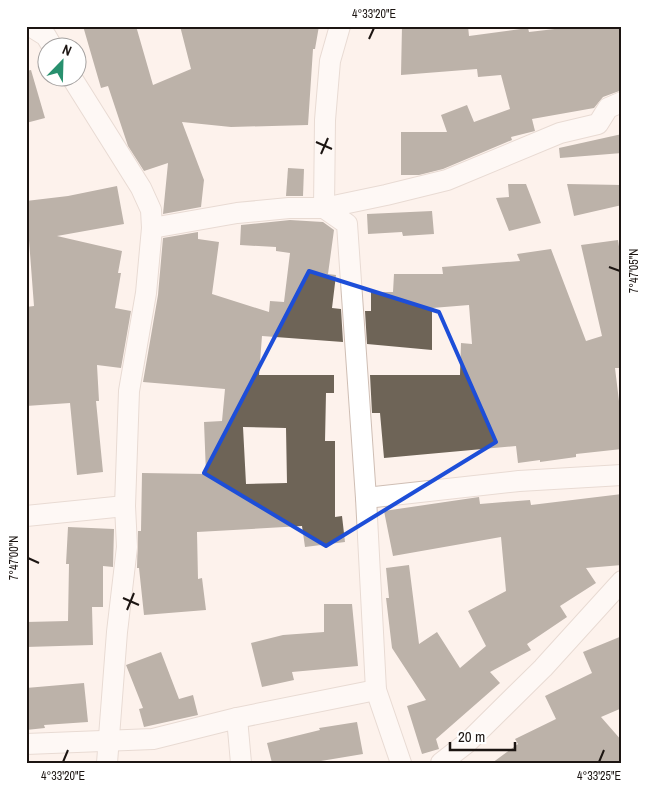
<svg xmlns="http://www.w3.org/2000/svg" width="648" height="789" viewBox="0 0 648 789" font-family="'Archivo Narrow',sans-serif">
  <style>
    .building { fill: #6e6457; fill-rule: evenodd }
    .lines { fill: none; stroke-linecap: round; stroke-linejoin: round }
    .minor-casing { stroke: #cfbeb4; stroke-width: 22 }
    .minor { stroke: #fff; stroke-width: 20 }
    .marked { fill: none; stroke: #1d4ed8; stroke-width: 4; stroke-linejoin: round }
    .ticks { fill: none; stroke: #1c1512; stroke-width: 2 }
    .neatline { fill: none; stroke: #1c1512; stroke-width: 2 }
    .ticks-label { font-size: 12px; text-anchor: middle; fill: #1c1512 }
  </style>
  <rect width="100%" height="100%" fill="#fdf2ec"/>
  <g class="building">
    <polygon points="83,26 136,26 153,85 191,69 180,26 319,26 315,49 313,49 308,125 231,127 182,122 204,180 201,207 163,214 168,163 144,171 128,146 108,86 101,88"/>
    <polygon points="402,26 468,26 469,36 528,28 529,32 563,28 562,26 622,26 622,90 603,97 594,108 532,119 535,131 511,137 512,140 443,169 419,175 401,175 401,132 447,132 441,115 467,105 474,122 510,109 501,75 478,77 477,69 401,75"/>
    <polygon points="31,70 45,118 26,123 26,71"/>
    <polygon points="622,134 622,153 560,158 559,148"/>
    <polygon points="288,168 304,169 303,196 286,196"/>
    <polygon points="508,184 526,184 541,223 509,231 496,198 509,197"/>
    <polygon points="567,184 622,185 622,205 574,216"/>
    <polygon points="117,186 124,224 57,236 122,251 118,273 121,273 115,308 131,311 121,368 97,365 99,401 96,401 103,472 77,475 70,403 26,406 26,307 34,306 26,201 68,196"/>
    <polygon points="432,211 434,234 403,236 402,232 368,234 367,214"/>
    <path d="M290,220l33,2 11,8 -6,44 8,1 -4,33 9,1 2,33 -81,-6 -3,39h75v18h-8l-1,48h10v76l7,-1 3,26 -40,5 -3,-21 -105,6 1,47 4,-1 4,32 -62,5 -5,-47h-2l1,-37h3l1,-58 64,1 -2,-52 18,-1 3,-32 -82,-7 15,-87 5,-57 35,-6v7l21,3 -7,52 57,18 1,-11 14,1 6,-49 -14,-2v-4l-36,-2 1,-20zM243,427l43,1 1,55 -41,1z"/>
    <polygon points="618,240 622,266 622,368 615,368 622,426 622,449 576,454 576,457 540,462 540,460 518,463 516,446 384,458 380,413 372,413 370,375 460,375 461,343 472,344 469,305 432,308 432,350 367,344 365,311 371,311 371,292 393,292 394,274 443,274 442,267 520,261 517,254 551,249 586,341 602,336 581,245"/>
    <polygon points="622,494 622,565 586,568 596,583 560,606 567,617 527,644 531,650 490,672 500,683 436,739 439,749 422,754 407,706 426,700 392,648 386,598 389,598 386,568 409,565 419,644 437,632 460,668 486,646 468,611 506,591 501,537 393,556 384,511 479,497 480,504 530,500 531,505"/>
    <polygon points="68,527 114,529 113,567 103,566 103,607 92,607 93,645 26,647 26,622 68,621 69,564 66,564"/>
    <polygon points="324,604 352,604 358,666 292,672 294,680 262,687 251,643 283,635 324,632"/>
    <polygon points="622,636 622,708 601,717 622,741 622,763 492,763 518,744 515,739 556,719 545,696 592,673 583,652"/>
    <polygon points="161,652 179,699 193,695 198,715 144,727 139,709 143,708 126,665"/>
    <polygon points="84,683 88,722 44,725 45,728 26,730 26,688"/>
    <polygon points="357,722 363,754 309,763 272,763 267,743 320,730 319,728"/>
  </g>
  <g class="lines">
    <defs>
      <g id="minor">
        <polyline points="30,26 46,36 53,48"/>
        <polyline points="340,26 330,61 325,120 324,208 347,224 366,498 376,690 401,763"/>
        <polyline points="72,78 141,188 151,210 152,228 146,293 129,391 125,506 127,547 117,632 107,763"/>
        <polyline points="152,228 237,213 289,208 324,208 386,195 447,180 560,133 598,124 608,108 622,102"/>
        <polyline points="366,498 519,481 622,475"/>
        <polyline points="26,516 125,506"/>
        <polyline points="237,718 241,763"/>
        <polyline points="26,744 153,739 237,718 376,690"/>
        <polyline points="441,763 468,742 543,668 622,581"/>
      </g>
    </defs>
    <use href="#minor" class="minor-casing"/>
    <use href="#minor" class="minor"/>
  </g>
  <path d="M0 0H648V789H0ZM309,271l130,41 57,130 -170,104 -122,-73z" fill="#fdf2ec" fill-opacity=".55" fill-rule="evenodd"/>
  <path class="marked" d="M309,271l130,41 57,130 -170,104 -122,-73z"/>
  <path class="ticks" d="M369,39l5,-11M316,142l16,7M321,154l7,-16M609,267l11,4M28,558l11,5M123,598l16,7M127,610l7,-17M63,762l5,-12M599,762l5,-12"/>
  <rect width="648" height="789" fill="none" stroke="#ffffff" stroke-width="55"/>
  <g transform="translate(62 62) rotate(23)"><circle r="24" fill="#ffffff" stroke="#a4a1a0"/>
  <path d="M0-4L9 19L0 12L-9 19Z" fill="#28906e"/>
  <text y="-8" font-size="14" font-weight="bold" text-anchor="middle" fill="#1c1512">N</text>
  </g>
  <path d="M450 742v8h65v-8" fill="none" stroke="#1c1512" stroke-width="2.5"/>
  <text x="458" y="742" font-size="15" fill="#1c1512" stroke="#ffffff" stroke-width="4" paint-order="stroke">20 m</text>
  <rect x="28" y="28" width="592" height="734" class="neatline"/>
  <g class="ticks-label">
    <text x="374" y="18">4°33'20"E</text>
    <text transform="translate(634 271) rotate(-90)" y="4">7°47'05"N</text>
    <text transform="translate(14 558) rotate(-90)" y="4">7°47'00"N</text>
    <text x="63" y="780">4°33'20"E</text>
    <text x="599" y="780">4°33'25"E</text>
  </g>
</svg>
